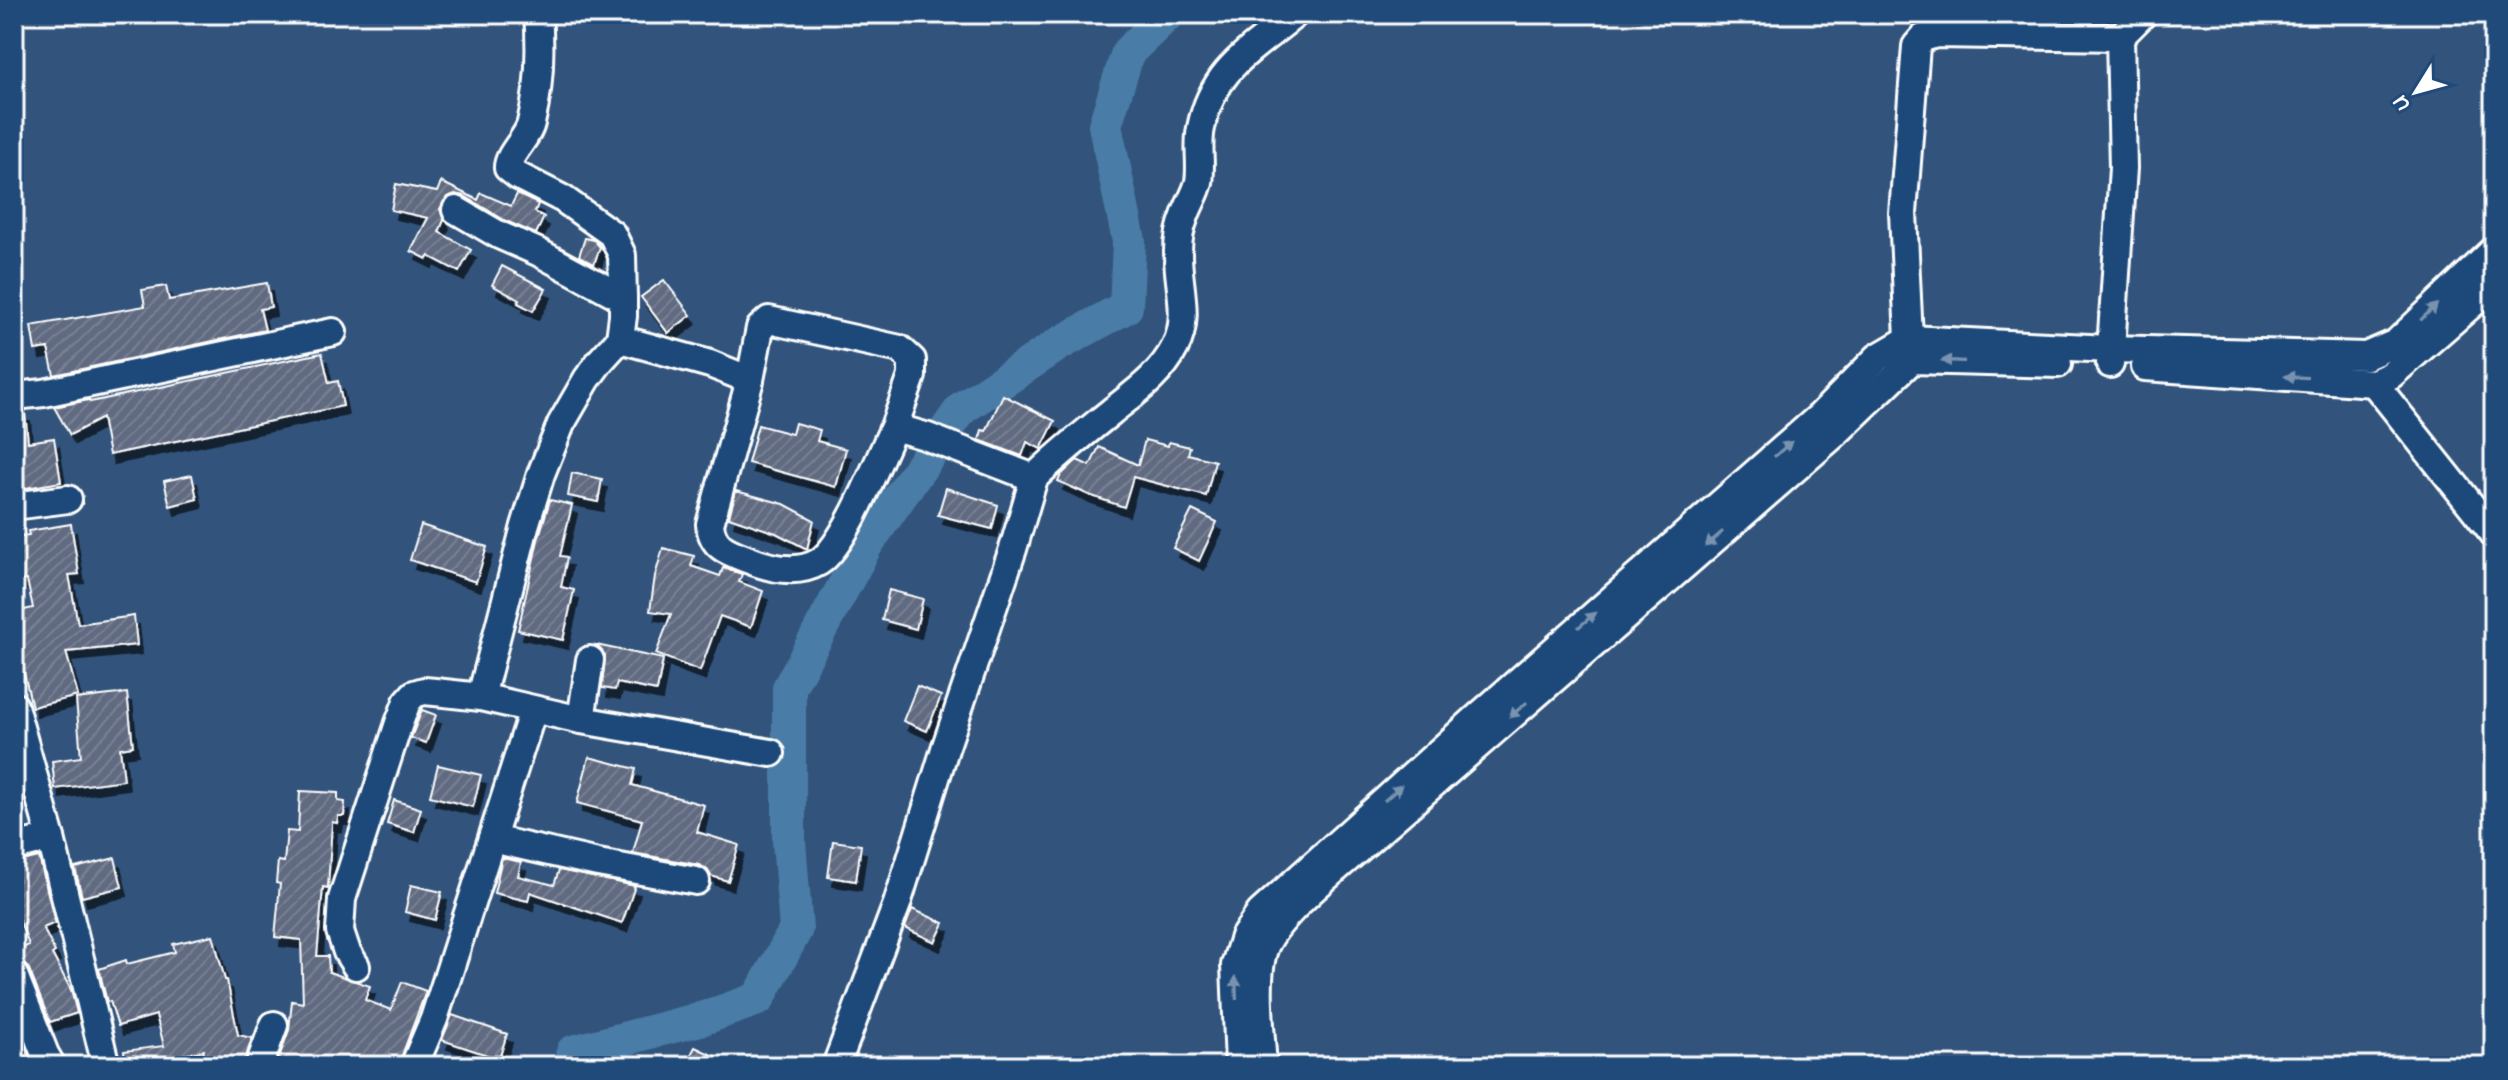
<svg xmlns="http://www.w3.org/2000/svg" width="2508" height="1080" viewBox="0 0 2508 1080" font-family="'Architects Daughter',sans-serif">
  <style>
    .lines { fill: none; stroke-linecap: round; stroke-linejoin: round }
    .river { stroke: #497ca6; stroke-width: 34 }
    .building { fill: url(#building-hatch); stroke: #fff; stroke-width: 2; filter: url(#shadow) }
    .minor-casing { stroke: #fff; stroke-width: 32 }
    .minor { stroke: #1f4a7a; stroke-width: 26 }
    .oneway { fill: #7992af }
  </style>
  <defs>
    <pattern id="building-hatch" width="6" height="6" patternUnits="userSpaceOnUse" patternTransform="scale(2)"><rect width="6" height="6" fill="#606a80"/><path d="M-1 1l2-2M0 6l6-6M5 7l2-2" fill="none" stroke="#788093"/></pattern>
    <filter id="shadow"><feDropShadow dx="5" dy="9" stdDeviation="0" flood-color="#0009"/></filter>
  </defs>
  <rect width="100%" height="100%" fill="#32547c"/>
  <filter id="ink" filterUnits="userSpaceOnUse"><feTurbulence type="fractalNoise" baseFrequency=".0125" numOctaves="2"/><feDisplacementMap in="SourceGraphic" scale="16" xChannelSelector="R" yChannelSelector="G"/><feConvolveMatrix kernelMatrix="1 2 1 2 8 2 1 2 1" color-interpolation-filters="sRGB"/></filter>
  <g filter="url(#ink)">
    <g class="lines">
      <polyline class="river" points="569,1066 573,1052 704,1018 758,999 796,929 789,842 789,688 866,545 962,408 1059,344 1126,307 1129,241 1105,125 1128,52 1168,14"/>
    </g>
    <g class="building">
      <polygon points="441,182 478,200 481,193 511,206 517,194 538,204 535,212 544,217 536,234 506,221 464,196 455,194 447,197 440,209 444,220 439,232 471,250 459,272 429,256 427,259 411,251 428,218 391,210 396,184 437,192"/>
      <polygon points="585,238 594,240 600,247 594,264 579,256"/>
      <polygon points="502,266 546,289 533,311 518,303 519,300 492,285"/>
      <polygon points="664,280 691,315 668,333 641,297"/>
      <polygon points="267,283 271,307 260,309 265,330 54,375 48,348 35,350 31,326 145,306 142,290 166,286 169,300"/>
      <polygon points="322,353 329,383 338,381 343,406 109,455 102,418 70,435 54,407 89,400 90,402"/>
      <polygon points="1003,395 1055,421 1041,449 1027,442 1022,456 979,440 982,430 986,431"/>
      <polygon points="14,412 25,412 28,442 54,438 61,482 14,490"/>
      <polygon points="795,423 820,430 817,441 846,449 836,487 748,463 758,425 792,434"/>
      <polygon points="1145,440 1168,446 1169,442 1190,447 1188,454 1215,461 1206,496 1133,477 1124,507 1089,495 1058,481 1061,475 1077,460 1090,466 1099,447 1138,465"/>
      <polygon points="572,473 602,479 598,502 568,496"/>
      <polygon points="192,475 197,499 170,506 164,481"/>
      <polygon points="946,488 998,505 992,529 938,515"/>
      <polygon points="736,491 784,504 814,520 807,549 776,533 729,517"/>
      <polygon points="550,500 572,505 560,556 567,557 561,587 574,590 563,640 518,630 538,540"/>
      <polygon points="1192,510 1217,522 1199,561 1173,548"/>
      <polygon points="71,524 79,574 69,575 78,624 134,616 137,645 66,652 78,696 32,707 24,673 20,674 14,653 23,651 15,612 33,608 27,580 14,582 14,537 29,535 28,531"/>
      <polygon points="421,525 487,547 476,582 410,560"/>
      <polygon points="663,548 694,556 691,566 720,576 723,568 742,574 739,582 763,591 751,627 720,616 700,671 656,654 671,614 650,611 655,576"/>
      <polygon points="889,590 923,599 916,629 882,620"/>
      <polygon points="596,645 663,659 657,691 617,683 615,690 602,688 605,655"/>
      <polygon points="917,686 941,696 927,731 903,721"/>
      <polygon points="127,693 133,746 120,748 124,780 55,789 52,761 81,757 76,699"/>
      <polygon points="422,710 436,715 426,743 411,738"/>
      <polygon points="589,757 636,769 632,785 704,805 697,832 739,845 728,881 711,876 707,869 699,865 633,853 642,820 577,803"/>
      <polygon points="438,765 481,775 473,807 430,796"/>
      <polygon points="300,791 338,793 338,801 345,802 344,816 338,816 337,823 332,822 328,888 323,887 317,956 328,956 329,972 370,986 365,1000 391,1010 402,982 426,991 398,1066 276,1066 289,1030 292,1001 303,1003 301,940 275,937 280,884 276,883 278,861 284,862 287,831 298,832"/>
      <polygon points="394,800 421,809 414,832 387,824"/>
      <polygon points="833,841 861,845 856,881 828,877"/>
      <polygon points="39,857 55,923 43,928 55,952 52,954 71,990 77,1013 50,1022 29,969 23,962 18,950 29,945 18,917 14,919 14,863"/>
      <polygon points="115,858 122,887 82,897 75,868"/>
      <polygon points="502,858 521,862 518,876 554,885 559,870 635,886 622,923 530,892 528,901 494,893"/>
      <polygon points="411,885 442,892 435,920 405,912"/>
      <polygon points="912,909 944,923 935,942 905,928"/>
      <polygon points="213,935 225,980 227,980 238,1035 252,1038 243,1066 202,1059 204,1050 163,1060 164,1066 126,1066 124,1051 164,1046 156,1015 118,1026 110,1001 107,1002 99,969 126,960 127,964 175,952 173,944"/>
      <polygon points="452,1015 507,1034 499,1059 442,1040"/>
      <polygon points="14,1024 23,1041 33,1066 14,1066"/>
      <polygon points="695,1047 735,1066 685,1066"/>
    </g>
    <g class="lines">
      <defs>
        <g id="minor">
          <path d="M538,14c3,37 2,73 -7,109 -3,15 -24,32 -23,45l10,8 45,23 49,35 10,21 1,43"/>
          <polyline points="456,210 499,235 538,252 623,298 623,316 620,339 601,360 587,379 561,424 541,474 525,526 481,697"/>
          <polyline points="620,339 710,364 750,380"/>
          <polyline points="1911,353 1909,339 1903,213 1916,46 1923,38 1936,34 2120,37"/>
          <polyline points="2110,364 2123,168 2120,37 2143,14"/>
          <polyline points="2145,367 2374,383 2391,375 2494,285"/>
          <polyline points="2374,383 2494,534"/>
          <polyline points="14,396 44,393 333,332"/>
          <path d="M1034,478c24,-24 51,-45 78,-67 24,-19 49,-36 63,-64 16,-30 2,-64 3,-96 0,-11 3,-25 7,-35 4,-12 11,-22 14,-34 3,-18 -2,-36 2,-54 12,-60 51,-78 94,-114"/>
          <polyline points="14,506 68,499"/>
          <polyline points="14,706 51,838 106,1066"/>
          <polyline points="581,720 590,660"/>
          <polyline points="492,839 598,863 696,881"/>
          <polyline points="14,847 51,838"/>
          <polyline points="356,966 347,952 340,931 342,899 399,723 407,702 414,694 424,691 435,692 481,697 581,720 771,753"/>
          <polyline points="14,975 45,1054 52,1066"/>
          <polyline points="259,1066 274,1025"/>
          <polyline points="414,1066 434,1019 533,710"/>
          <path d="M836,1066l61,-162 48,-155 68,-200 21,-71 -109,-42 -31,-9 18,-51v-16l-12,-11 -131,-29 -9,8 -10,52 -40,144c2,23 18,28 37,35 22,9 50,16 72,3 27,-17 60,-104 75,-135"/>
          <polyline points="1239,1066 1235,965 1244,937 1260,913 1480,715 1819,417 1878,357 1909,339 2110,349 2366,356 2396,343 2494,250"/>
          <path d="M1263,1066c-2,-32 -10,-95 3,-122 16,-32 68,-73 95,-97l474,-413 77,-74 146,4"/>
        </g>
      </defs>
      <use href="#minor" class="minor-casing"/>
      <use href="#minor" class="minor"/>
    </g>
    <defs><path id="oneway-solid" d="M-6-.8H1V-3.2L6.5 0L1 3.2V.8H-6Z" transform="scale(2)"/></defs>
    <g class="oneway">
      <use href="#oneway-solid" transform="translate(2429 312) rotate(-44)"/>
      <use href="#oneway-solid" transform="translate(1953 361) rotate(-178)"/>
      <use href="#oneway-solid" transform="translate(2296 377) rotate(-177)"/>
      <use href="#oneway-solid" transform="translate(1783 449) rotate(-41)"/>
      <use href="#oneway-solid" transform="translate(1714 539) rotate(139)"/>
      <use href="#oneway-solid" transform="translate(1587 620) rotate(-41)"/>
      <use href="#oneway-solid" transform="translate(1518 710) rotate(139)"/>
      <use href="#oneway-solid" transform="translate(1393 793) rotate(-42)"/>
      <use href="#oneway-solid" transform="translate(1236 988) rotate(-92)"/>
    </g>
  </g>
  <rect width="2508" height="1080" fill="none" stroke="#1f4a7a" stroke-width="48"/>
  <rect x="24" y="24" width="2460" height="1032" fill="none" stroke="#fff" stroke-width="3" filter="url(#ink)"/>
  <g transform="translate(2416 92) rotate(233)" stroke="#1f4a7a" stroke-width="6" paint-order="stroke">
  <path d="M0-6L14 30L0 20L-14 30Z" fill="#ffffff"/>
  <text y="-12" font-size="22" font-weight="bold" text-anchor="middle" fill="#ffffff">U</text>
  </g>
</svg>
